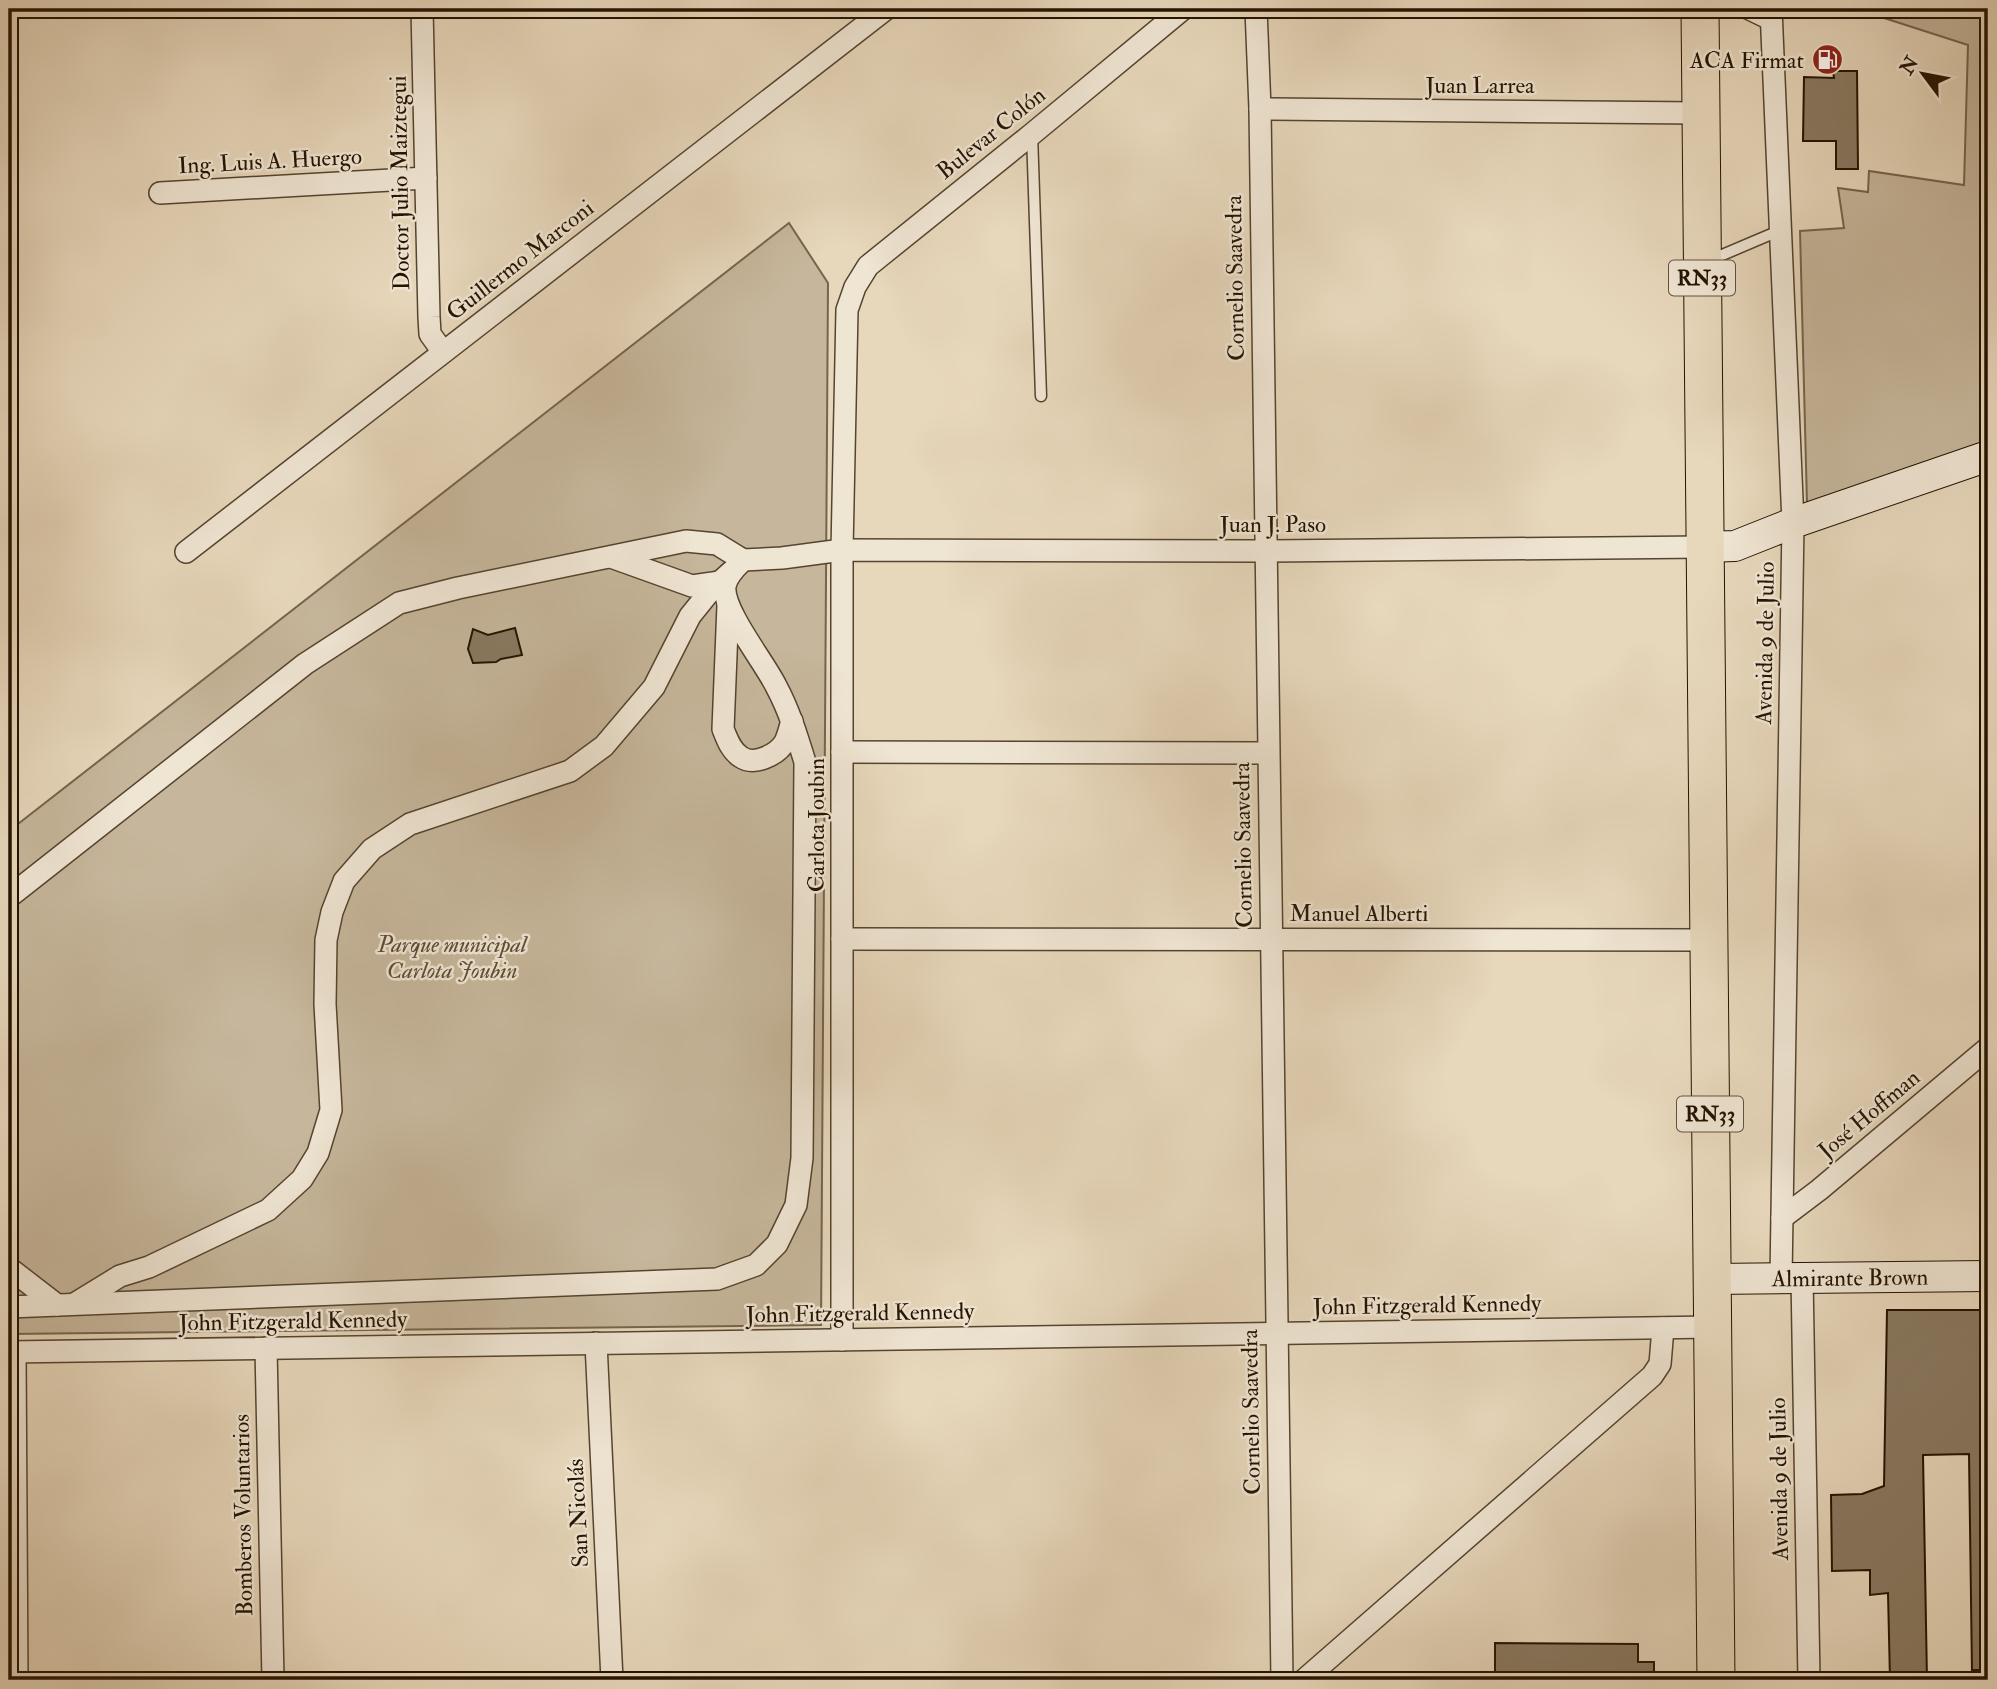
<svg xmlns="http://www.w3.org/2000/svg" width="1997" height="1689" viewBox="0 0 1997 1689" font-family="'IM FELL Double Pica',serif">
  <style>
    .green { fill: #c6b69b; stroke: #75644e; stroke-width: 2 }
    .building { fill: #897961; stroke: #241300; stroke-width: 2 }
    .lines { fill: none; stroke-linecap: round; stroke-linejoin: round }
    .lane-casing { stroke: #55442f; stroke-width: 13 }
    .street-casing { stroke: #55442f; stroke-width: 24 }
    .secondary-casing { stroke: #241300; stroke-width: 32 }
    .highway-casing { stroke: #241300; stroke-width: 39 }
    .lane { stroke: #efe5d3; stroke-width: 10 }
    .street { stroke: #efe5d3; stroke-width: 21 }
    .secondary { stroke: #efe5d3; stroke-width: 30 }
    .highway { stroke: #e7d7bb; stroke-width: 37 }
    .labels { text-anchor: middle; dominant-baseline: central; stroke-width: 5; stroke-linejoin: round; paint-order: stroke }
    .shield { fill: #efe5d3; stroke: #61523f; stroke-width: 2 }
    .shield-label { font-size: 21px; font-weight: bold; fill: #241300 }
    .poi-label { font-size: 23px; fill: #241300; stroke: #efe5d3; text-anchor: end }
    .street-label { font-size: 23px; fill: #241300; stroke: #efe5d3 }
    .park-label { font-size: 23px; font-style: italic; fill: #5d4c36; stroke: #efe5d3 }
  </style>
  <rect width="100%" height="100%" fill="#e7d7bb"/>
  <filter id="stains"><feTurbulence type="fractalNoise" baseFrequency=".00286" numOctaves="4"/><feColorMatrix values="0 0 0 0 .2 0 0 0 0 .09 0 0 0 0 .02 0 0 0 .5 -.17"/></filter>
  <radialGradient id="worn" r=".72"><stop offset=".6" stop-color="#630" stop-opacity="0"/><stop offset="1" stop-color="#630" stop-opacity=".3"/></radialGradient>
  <g class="green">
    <polygon points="1856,9 1988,9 1988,442 1807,504 1800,231 1844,228 1838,188 1868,192 1869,171 1964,185 1968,45"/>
    <polygon points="789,223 828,283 821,1325 9,1334 9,831"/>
  </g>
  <g class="building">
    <polygon points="1833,71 1857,71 1858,169 1836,169 1836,141 1803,141 1804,77 1834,78"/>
    <polygon points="515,628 522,655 501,659 496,662 473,663 468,649 473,629 488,635"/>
    <polygon points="1887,1310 1988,1310 1988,1670 1972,1670 1969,1454 1923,1455 1927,1680 1890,1680 1888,1593 1870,1595 1870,1570 1832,1571 1831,1495 1862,1494 1884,1486"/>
    <polygon points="1495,1643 1638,1644 1638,1662 1654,1662 1654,1680 1495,1680"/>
  </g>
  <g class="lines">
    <defs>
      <g id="lane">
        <polyline points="1737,9 1772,26"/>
        <polyline points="1032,134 1041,396"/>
        <polyline points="1708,261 1781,230"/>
      </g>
      <g id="street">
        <polyline points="422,9 429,317 430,334 443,352"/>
        <polyline points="1256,9 1260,109 1282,1680"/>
        <polyline points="1771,9 1793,523 1781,1278"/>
        <polyline points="1260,109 1700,113"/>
        <polyline points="160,193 426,178"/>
        <polyline points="186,552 886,9"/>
        <polyline points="611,557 692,586 720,582"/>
        <path d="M728,605l-5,124c4,10 8,22 18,28 13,9 36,-2 44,-15 3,-6 5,-15 7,-21"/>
        <polyline points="842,752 1268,753"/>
        <polyline points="9,897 305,664 399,603 458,588 686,541 717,544 743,560 782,558 842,550 1264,551 1705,547"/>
        <polyline points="842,939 1709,940"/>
        <polyline points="1782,1218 1819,1190 1988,1048"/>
        <polyline points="9,1268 57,1305"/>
        <polyline points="1802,1277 1809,1680"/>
        <polyline points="76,1303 120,1276 149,1267 268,1210 302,1179 318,1153 331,1110 325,1004 326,940 332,912 344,881 372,849 410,824 570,771 604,746 654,687 690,616 711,590 731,572"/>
        <path d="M9,1307l708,-28 39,-14 21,-21 19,-39 6,-47 3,-396c-8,-26 -16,-52 -29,-76 -11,-23 -54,-76 -51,-100 2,-11 11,-19 18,-26"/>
        <polyline points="842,1340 842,550 847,310 855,287 868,266 1032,134 1183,9"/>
        <polyline points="596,1343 612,1680"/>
        <polyline points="266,1348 273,1680"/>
        <polyline points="9,1352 1713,1327"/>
        <polyline points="15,1352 17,1680"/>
        <polyline points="1304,1680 1652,1376 1660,1364 1663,1328"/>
      </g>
      <g id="secondary">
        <polyline points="1705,547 1735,546 1793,523 1988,456"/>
        <path id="s1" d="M1712,1279l276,-3"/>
      </g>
      <polyline id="highway" points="1700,9 1716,1680"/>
    </defs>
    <use href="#lane" class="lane-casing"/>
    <use href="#street" class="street-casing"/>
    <use href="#secondary" class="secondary-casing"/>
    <use href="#highway" class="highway-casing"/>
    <use href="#lane" class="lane"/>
    <use href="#street" class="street"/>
    <use href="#secondary" class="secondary"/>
    <use href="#highway" class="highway"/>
  </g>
  <defs>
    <symbol id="fuel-disc" viewBox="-11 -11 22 22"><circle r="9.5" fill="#8f2418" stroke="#efe5d3"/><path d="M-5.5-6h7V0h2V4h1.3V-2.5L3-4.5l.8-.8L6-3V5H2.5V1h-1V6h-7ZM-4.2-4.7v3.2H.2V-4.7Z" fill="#fff"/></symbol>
  </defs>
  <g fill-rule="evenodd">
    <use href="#fuel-disc" x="1810" y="42" width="35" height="35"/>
  </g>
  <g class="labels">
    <g class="shield">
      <rect x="1669" y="260.5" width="66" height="35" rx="5"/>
      <rect x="1677" y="1096.5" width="66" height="35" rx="5"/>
    </g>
    <g class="shield-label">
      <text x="1702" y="278">RN33</text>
      <text x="1710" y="1114">RN33</text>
    </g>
    <g class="poi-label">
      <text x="1804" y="60">ACA Firmat</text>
    </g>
    <g class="street-label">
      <text x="1480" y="85">Juan Larrea</text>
      <text transform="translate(991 133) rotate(-39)">Bulevar Colón</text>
      <text transform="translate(270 161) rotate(-3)">Ing. Luis A. Huergo</text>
      <text transform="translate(400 183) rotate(-91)">Doctor Julio Maiztegui</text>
      <text transform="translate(520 260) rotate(-38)">Guillermo Marconi</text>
      <text transform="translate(1235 278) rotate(-91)">Cornelio Saavedra</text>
      <text x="1273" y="524">Juan J. Paso</text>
      <text transform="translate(1765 643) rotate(-89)">Avenida 9 de Julio</text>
      <text transform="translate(816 825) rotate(-90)">Carlota Joubin</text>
      <text transform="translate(1243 845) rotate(-91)">Cornelio Saavedra</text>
      <text x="1359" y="913">Manuel Alberti</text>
      <text transform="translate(1869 1114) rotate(-40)">José Hoffman</text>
      <text stroke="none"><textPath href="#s1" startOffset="138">Almirante Brown</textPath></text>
      <text transform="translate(1427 1305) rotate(-1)">John Fitzgerald Kennedy</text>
      <text transform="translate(860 1313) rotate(-1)">John Fitzgerald Kennedy</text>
      <text transform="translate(293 1321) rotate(-1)">John Fitzgerald Kennedy</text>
      <text transform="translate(1251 1412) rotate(-91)">Cornelio Saavedra</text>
      <text transform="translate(1779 1479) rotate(-91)">Avenida 9 de Julio</text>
      <text transform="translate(578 1513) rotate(-93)">San Nicolás</text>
      <text transform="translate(243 1515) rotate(-91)">Bomberos Voluntarios</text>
    </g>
    <g class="park-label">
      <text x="452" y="944">Parque municipal<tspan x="452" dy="26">Carlota Joubin</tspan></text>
    </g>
  </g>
  <rect width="1997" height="1689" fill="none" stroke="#e7d7bb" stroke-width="35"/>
  <rect x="10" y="10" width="1976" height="1668" fill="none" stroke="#241300" stroke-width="3.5"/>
  <rect x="18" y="18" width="1962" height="1654" fill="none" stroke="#241300" stroke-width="2"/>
  <g transform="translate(1923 74) rotate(302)" stroke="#efe5d3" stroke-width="5" paint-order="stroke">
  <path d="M0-5L12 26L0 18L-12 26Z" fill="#241300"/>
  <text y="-10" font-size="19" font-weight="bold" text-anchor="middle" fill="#241300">N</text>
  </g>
  <rect width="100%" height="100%" filter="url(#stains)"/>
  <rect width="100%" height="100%" fill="url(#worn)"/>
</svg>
